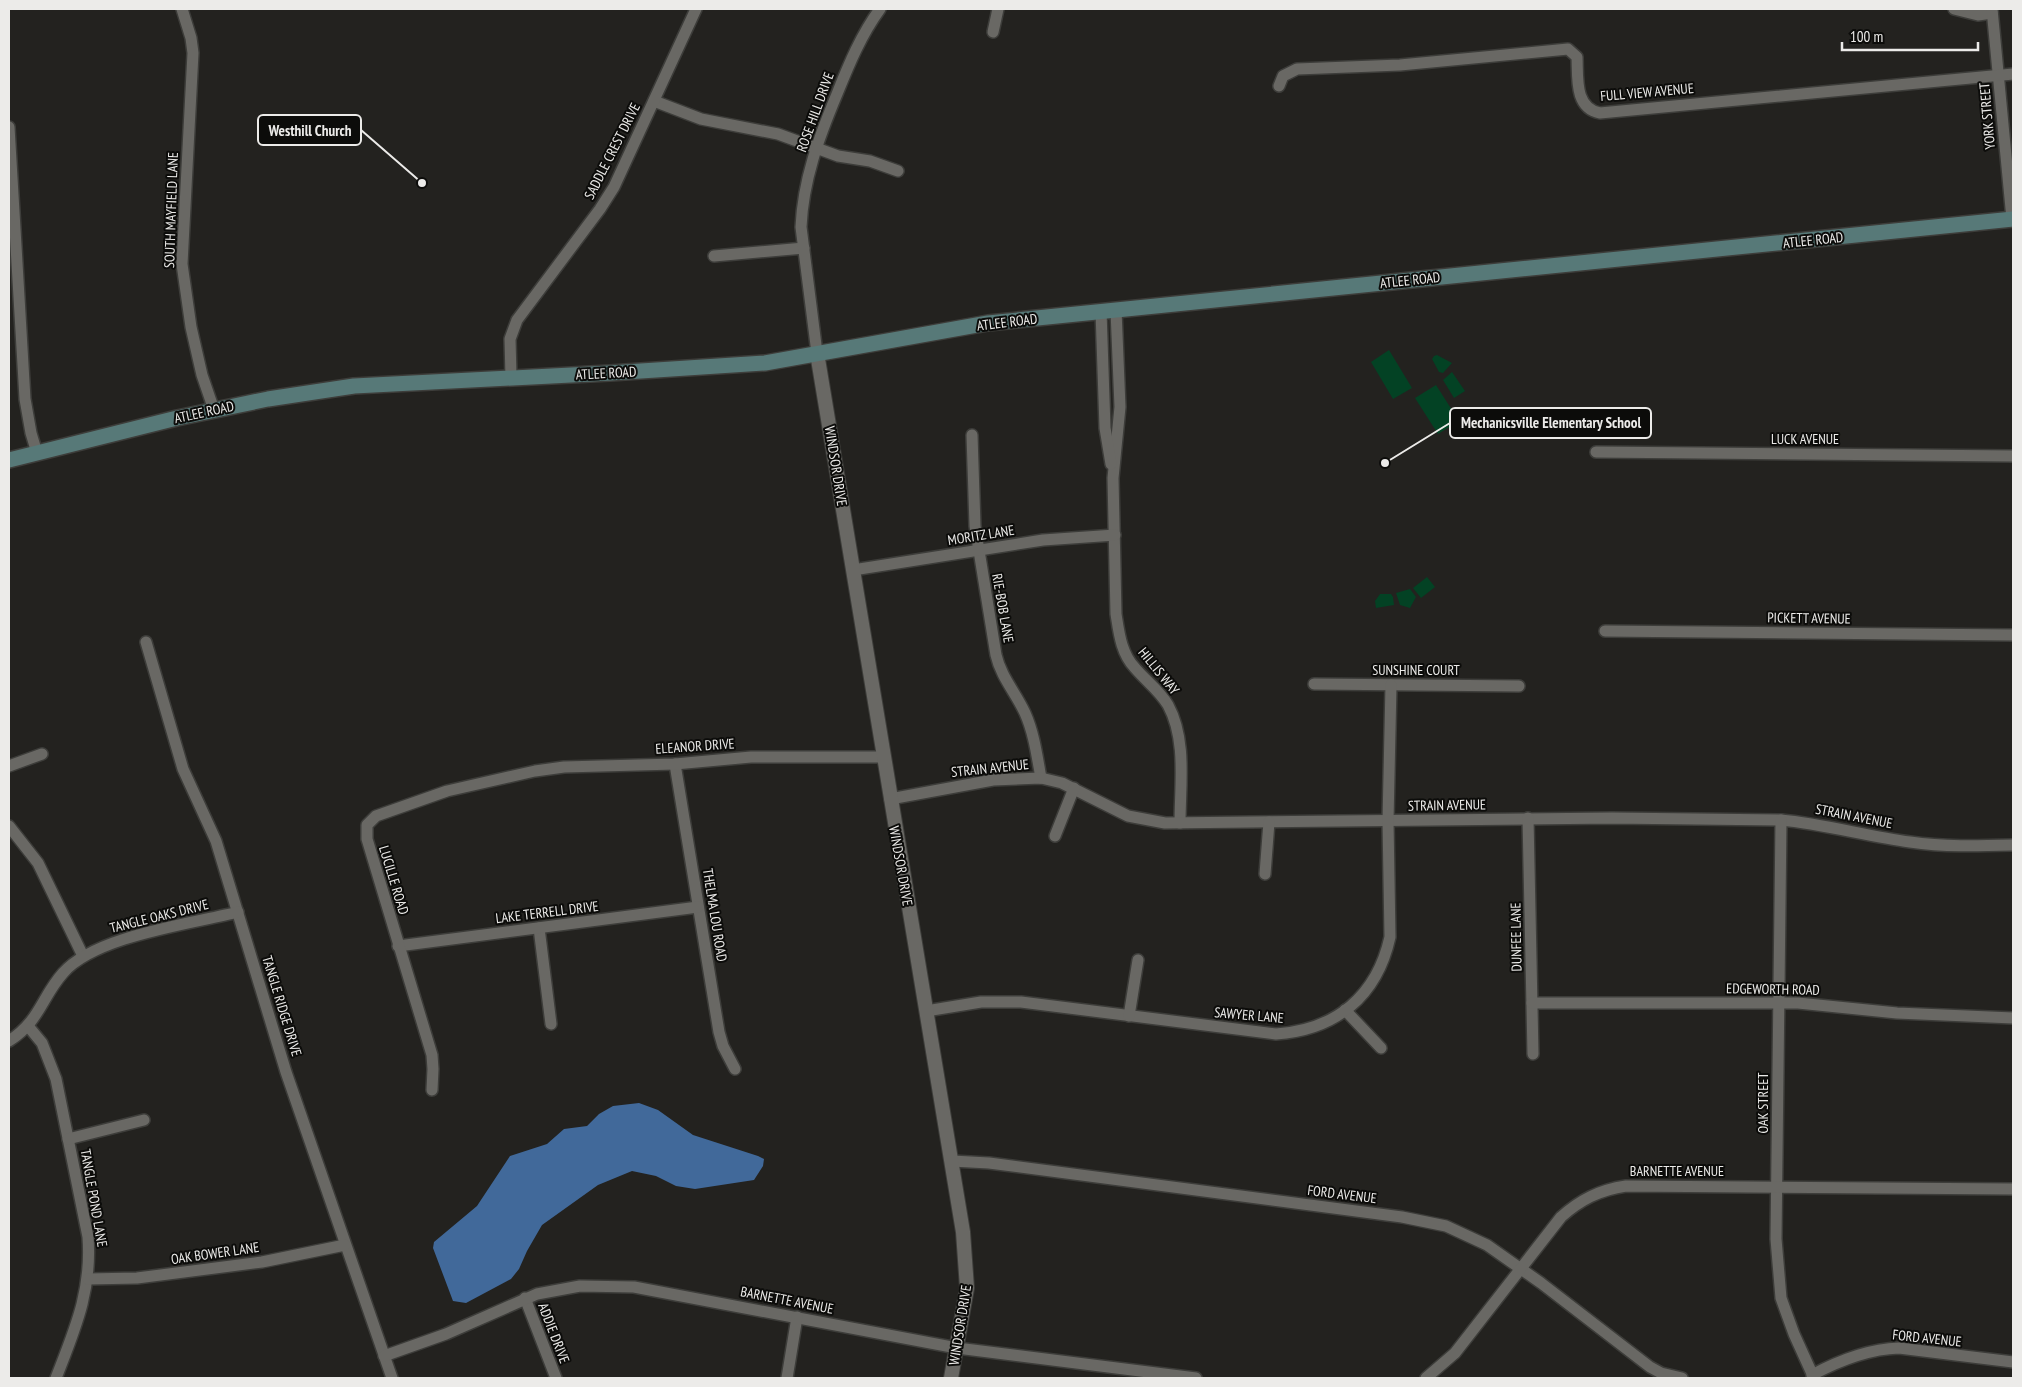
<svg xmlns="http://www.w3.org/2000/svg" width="2022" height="1387" viewBox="0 0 2022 1387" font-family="'PT Sans Narrow',sans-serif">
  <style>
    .green { fill: #034224 }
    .water { fill: #41699a }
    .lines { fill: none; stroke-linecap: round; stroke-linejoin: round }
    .minor-casing { stroke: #3d3d3a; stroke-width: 14 }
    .tertiary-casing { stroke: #3d3d3a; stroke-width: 16 }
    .secondary-casing { stroke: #3d3d3a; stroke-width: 18 }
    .minor { stroke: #696864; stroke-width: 11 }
    .tertiary { stroke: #696864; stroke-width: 14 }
    .secondary { stroke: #577978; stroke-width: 15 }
    .labels { text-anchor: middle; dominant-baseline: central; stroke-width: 4; stroke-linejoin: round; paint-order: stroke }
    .street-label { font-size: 14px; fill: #ecebe9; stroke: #0c0c0a }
    .leader { fill: none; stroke: #ecebe9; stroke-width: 2 }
    .callout-dot { fill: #ecebe9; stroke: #0c0c0a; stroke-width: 2 }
    .callout { fill: #0c0c0a; stroke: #ecebe9; stroke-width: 2 }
    .callout-label { font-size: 15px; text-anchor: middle; font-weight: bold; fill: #ecebe9 }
  </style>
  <rect width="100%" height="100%" fill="#23221f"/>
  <g class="green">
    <polygon points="1389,350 1412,388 1393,399 1371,362"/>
    <polygon points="1437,355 1452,363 1443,373 1439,372 1432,359 1434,356"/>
    <polygon points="1452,372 1465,391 1454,398 1443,380"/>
    <polygon points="1436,385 1459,421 1438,434 1415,398"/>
    <polygon points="1427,577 1435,587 1421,598 1413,588"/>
    <polygon points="1410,589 1416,597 1410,608 1400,605 1396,593"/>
    <polygon points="1380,594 1391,594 1393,597 1394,605 1376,608 1375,601"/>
  </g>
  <polygon class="water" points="639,1103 658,1110 693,1135 758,1156 764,1159 763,1166 754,1180 695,1189 676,1186 656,1176 632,1171 598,1185 542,1225 527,1251 519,1269 511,1279 466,1303 453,1301 433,1248 434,1242 477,1206 510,1156 547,1144 564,1129 587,1126 599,1114 613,1106"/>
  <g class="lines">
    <defs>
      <g id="minor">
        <polyline points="182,9 191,38 193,53 182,264 191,327 202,375 214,410"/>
        <polyline points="1954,9 1978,15 1992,13"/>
        <polyline points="1992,9 2012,219"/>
        <polyline points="993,32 998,9"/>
        <path d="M1279,86l4,-10 14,-7 103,-4 168,-16 9,8c1,20 -3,51 23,56l413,-39"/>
        <polyline points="654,101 701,119 778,134 838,156 870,161 898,171"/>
        <polyline points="9,127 25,399 31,433 37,453"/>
        <polyline points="714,256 804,248"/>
        <path d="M1116,310l4,97 -7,71 3,136c3,19 5,39 19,54 11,13 24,22 33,37 19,35 12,80 12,118"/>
        <polyline points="1101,311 1105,428 1111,464"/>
        <path d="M817,353l-16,-126c2,-47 18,-90 36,-133 12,-30 24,-59 43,-85"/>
        <polyline points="511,377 510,339 517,320 600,209 614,187 696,9"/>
        <path d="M972,435l3,91 21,129c5,22 20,38 29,58 9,20 12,43 16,65"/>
        <polyline points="1596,452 2013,456"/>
        <polyline points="853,570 1043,540 1115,535"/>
        <polyline points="1605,631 2013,635"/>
        <polyline points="146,642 183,769 216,841 286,1072 392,1378"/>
        <polyline points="1314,684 1519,686"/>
        <polyline points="675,764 719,1032 723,1046 735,1069"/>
        <polyline points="9,766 42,754"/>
        <path d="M890,799l103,-19 48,-2 21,5 66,33 37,7 447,-5 169,2c43,4 85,16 129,22 34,5 68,4 103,3"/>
        <polyline points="1528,818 1533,1054"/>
        <polyline points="1781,820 1776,1239 1781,1298 1794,1334 1814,1378"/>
        <polyline points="9,826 38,863 83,956"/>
        <polyline points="1055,836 1074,788"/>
        <polyline points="1265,874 1269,822"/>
        <polyline points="539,928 551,1024"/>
        <polyline points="398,946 698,907"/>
        <polyline points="1532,1003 1798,1003 1897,1013 2013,1018"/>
        <polyline points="1345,1010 1381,1048"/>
        <path d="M926,1011l55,-9h40l255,32c60,-4 101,-38 114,-97l-2,-116 3,-136"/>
        <polyline points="1129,1016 1138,960"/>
        <path d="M28,1026l14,17 14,36 32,158c4,54 -13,92 -32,141"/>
        <path d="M9,1041c31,-20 32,-43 54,-68 32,-37 127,-49 175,-61"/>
        <polyline points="432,1090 433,1069 432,1055 367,839 367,825 376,816 447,791 535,771 564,767 675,764 751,757 883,757"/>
        <polyline points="68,1139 144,1120"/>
        <polyline points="952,1161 989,1163 1402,1217 1446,1226 1487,1245 1541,1283 1650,1367 1661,1373 1682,1378"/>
        <polyline points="88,1279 137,1278 262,1262 345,1245"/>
        <polyline points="525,1298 556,1378"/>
        <polyline points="384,1356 446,1334 537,1294 580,1286 634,1287 957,1348 1196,1378"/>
        <path d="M1812,1375c28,-15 56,-26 87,-27l114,14"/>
        <polyline points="787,1378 797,1317"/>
        <path d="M1426,1378l29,-25 106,-136c19,-17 38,-27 65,-31l387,3"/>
      </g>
      <polyline id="tertiary" points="817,353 963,1232 967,1288 951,1378"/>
      <polyline id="secondary" points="9,460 177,418 268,399 354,386 610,373 765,363 988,323 2013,219"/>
    </defs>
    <use href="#minor" class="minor-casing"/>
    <use href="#tertiary" class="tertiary-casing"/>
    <use href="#secondary" class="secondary-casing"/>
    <use href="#minor" class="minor"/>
    <use href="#tertiary" class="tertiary"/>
    <use href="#secondary" class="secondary"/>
  </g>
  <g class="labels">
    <g class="street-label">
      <text transform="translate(1647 92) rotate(-5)">FULL VIEW AVENUE</text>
      <text transform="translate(815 112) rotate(-70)">ROSE HILL DRIVE</text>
      <text transform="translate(1987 116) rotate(-95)">YORK STREET</text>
      <text transform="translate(612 151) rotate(-63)">SADDLE CREST DRIVE</text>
      <text transform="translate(171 210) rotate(-88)">SOUTH MAYFIELD LANE</text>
      <text transform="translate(1813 240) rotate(-6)">ATLEE ROAD</text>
      <text transform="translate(1410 280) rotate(-6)">ATLEE ROAD</text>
      <text transform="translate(1007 322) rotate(-7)">ATLEE ROAD</text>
      <text transform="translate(606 373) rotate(-3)">ATLEE ROAD</text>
      <text transform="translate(204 412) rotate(-12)">ATLEE ROAD</text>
      <text x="1805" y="439">LUCK AVENUE</text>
      <text transform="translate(836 466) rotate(81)">WINDSOR DRIVE</text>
      <text transform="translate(981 535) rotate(-9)">MORITZ LANE</text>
      <text transform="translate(1003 608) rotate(80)">RIE-BOB LANE</text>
      <text transform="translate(1809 618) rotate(1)">PICKETT AVENUE</text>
      <text x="1416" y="670">SUNSHINE COURT</text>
      <text transform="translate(1159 671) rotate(51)">HILLIS WAY</text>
      <text transform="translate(695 746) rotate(-4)">ELEANOR DRIVE</text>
      <text transform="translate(990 768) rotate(-6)">STRAIN AVENUE</text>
      <text transform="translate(1447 805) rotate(-1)">STRAIN AVENUE</text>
      <text transform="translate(1854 816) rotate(11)">STRAIN AVENUE</text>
      <text transform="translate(901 866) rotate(80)">WINDSOR DRIVE</text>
      <text transform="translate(394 880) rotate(73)">LUCILLE ROAD</text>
      <text transform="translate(547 912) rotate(-7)">LAKE TERRELL DRIVE</text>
      <text transform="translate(715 915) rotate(81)">THELMA LOU ROAD</text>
      <text transform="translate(159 916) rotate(-14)">TANGLE OAKS DRIVE</text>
      <text transform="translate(1516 937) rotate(-91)">DUNFEE LANE</text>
      <text transform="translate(1773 989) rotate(1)">EDGEWORTH ROAD</text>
      <text transform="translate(282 1006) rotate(73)">TANGLE RIDGE DRIVE</text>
      <text transform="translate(1249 1015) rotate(5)">SAWYER LANE</text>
      <text transform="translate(1763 1103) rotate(-90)">OAK STREET</text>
      <text x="1677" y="1171">BARNETTE AVENUE</text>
      <text transform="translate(1342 1194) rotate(7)">FORD AVENUE</text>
      <text transform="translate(94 1198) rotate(80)">TANGLE POND LANE</text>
      <text transform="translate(215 1253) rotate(-8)">OAK BOWER LANE</text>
      <text transform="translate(787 1300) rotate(11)">BARNETTE AVENUE</text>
      <text transform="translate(960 1325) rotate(-81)">WINDSOR DRIVE</text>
      <text transform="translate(554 1333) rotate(69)">ADDIE DRIVE</text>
      <text transform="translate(1927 1338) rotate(6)">FORD AVENUE</text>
    </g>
  </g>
  <path class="leader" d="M422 183L361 130M1385 463L1450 423"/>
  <g class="callout-dot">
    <circle cx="422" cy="183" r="5"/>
    <circle cx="1385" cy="463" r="5"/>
  </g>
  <g class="callout">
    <rect x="258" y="115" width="103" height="30" rx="5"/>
    <rect x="1450" y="408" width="201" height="30" rx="5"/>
  </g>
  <g class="callout-label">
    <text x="310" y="136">Westhill Church</text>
    <text x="1551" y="428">Mechanicsville Elementary School</text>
  </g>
  <rect width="2022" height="1387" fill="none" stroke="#ecebe9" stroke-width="20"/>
  <path d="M1842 42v8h136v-8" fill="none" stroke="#ecebe9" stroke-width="2.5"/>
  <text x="1850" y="42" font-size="15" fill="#ecebe9" stroke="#0c0c0a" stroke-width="4" paint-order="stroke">100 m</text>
</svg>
